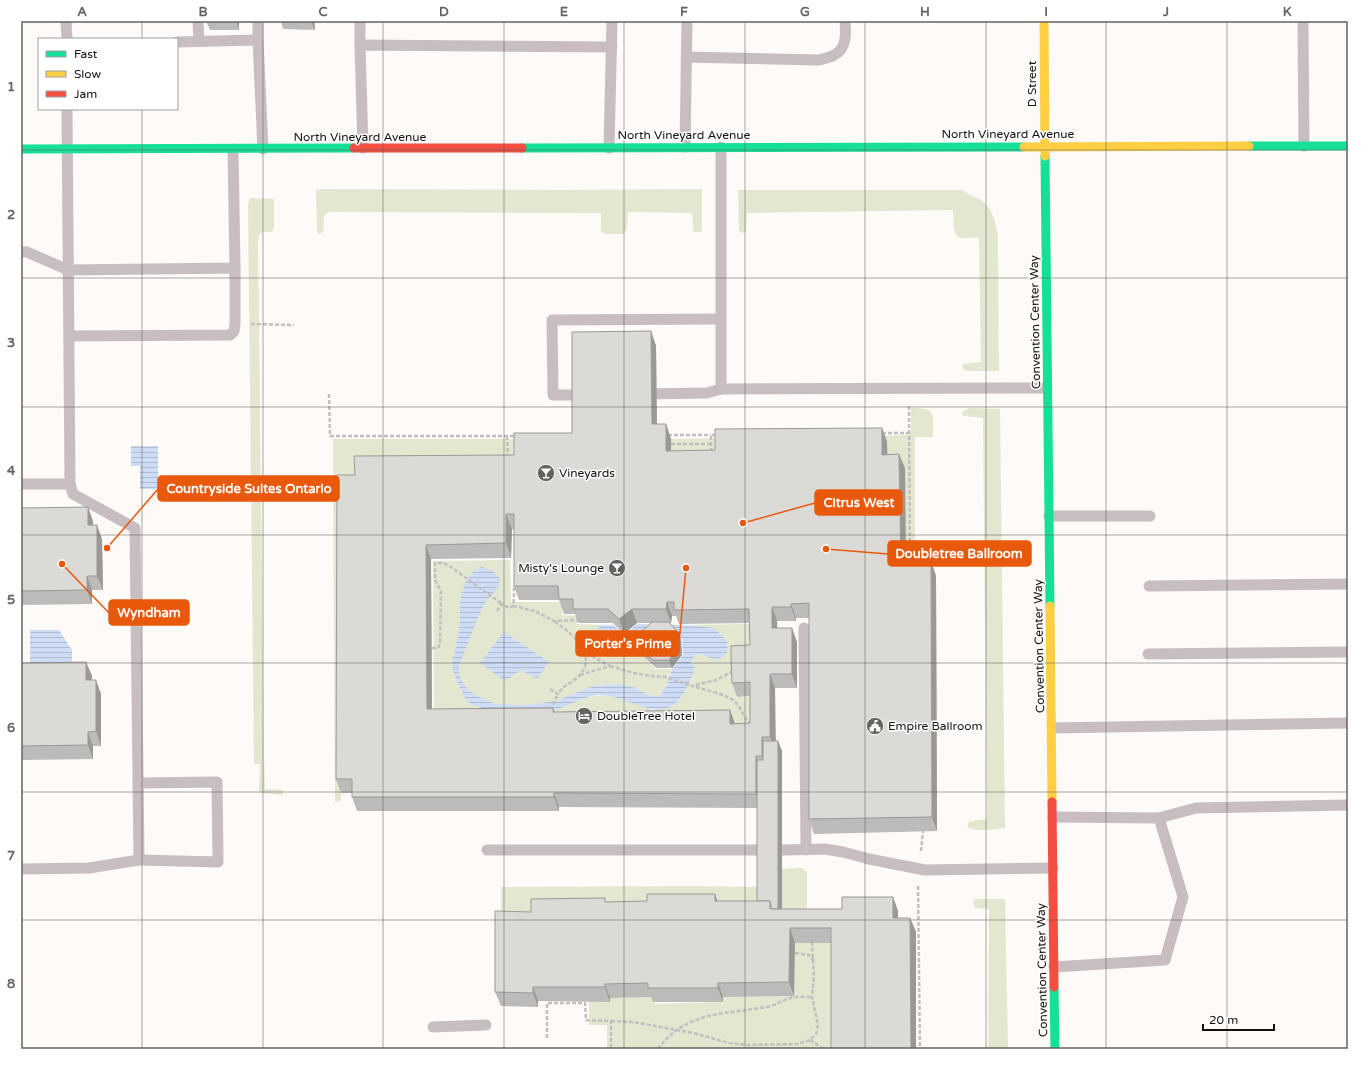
<svg xmlns="http://www.w3.org/2000/svg" width="1369" height="1070" viewBox="0 0 1369 1070" font-family="'Varela Round',sans-serif">
  <style>
    .green { fill: #e3e7d0 }
    .water { fill: url(#water-rules) }
    .lines { fill: none; stroke-linecap: round; stroke-linejoin: round }
    .path { stroke: #c5bec0; stroke-width: 2.5; stroke-dasharray: 4 2; stroke-linecap: butt }
    .lane { stroke: #c8bdc1; stroke-width: 11 }
    .fast { stroke: #16e098; stroke-width: 9 }
    .slow { stroke: #ffcf43; stroke-width: 9 }
    .jam { stroke: #f24e42; stroke-width: 9 }
    .wall { fill: #bdbbb9; fill-rule: evenodd }
    .shaded-wall { fill: #9a9996 }
    .building { fill: #dcdad7; stroke: #9a9996; fill-rule: evenodd }
    .grid { fill: none; stroke: #656360; stroke-width: 1; stroke-opacity: 0.55 }
    .labels { text-anchor: middle; dominant-baseline: central; stroke-width: 3; stroke-linejoin: round; paint-order: stroke }
    .street-label { font-size: 12px; fill: #13110e; stroke: #fff }
    .poi-label { font-size: 12px; fill: #13110e; stroke: #fff; text-anchor: start }
    .leader { fill: none; stroke: #e8590c; stroke-width: 1.5 }
    .callout-dot { fill: #e8590c; stroke: #fff; stroke-width: 1.5 }
    .callout { fill: #e8590c; stroke: #e8590c; stroke-width: 1.5 }
    .callout-label { font-size: 13px; text-anchor: middle; font-weight: bold; fill: #fff }
    .neatline { fill: none; stroke: #656360; stroke-width: 1.5 }
    .grid-label { font-size: 13px; text-anchor: middle; font-weight: bold; fill: #656360 }
  </style>
  <defs>
    <pattern id="water-rules" width="6" height="5" patternUnits="userSpaceOnUse"><rect width="6" height="5" fill="#ceddf5"/><path d="M0 2.5h6" fill="none" stroke="#b0bdd1"/></pattern>
  </defs>
  <rect width="100%" height="100%" fill="#fdfaf7"/>
  <g class="green">
    <polygon points="321,189 561,190 702,189 702,229 701,232 694,232 693,228 692,213 628,212 627,229 624,234 604,234 601,231 601,213 331,212 327,213 324,216 323,232 319,234 317,232 316,190"/>
    <path d="M738,190h224c5,4 12,6 17,9 15,9 18,26 19,42l1,130h-29l-7,-1v-6l18,-2 -2,-124c-6,-1 -11,0 -17,0 -11,-1 -8,-19 -9,-28l-206,3 -1,19 -5,1 -2,-3z"/>
    <polygon points="250,198 274,199 274,227 272,232 263,232 259,235 258,240 264,757 265,789 283,790 283,795 259,793 260,764 254,764 248,204"/>
    <path d="M911,408c26,0 22,5 22,29h-18v138l-195,-111 -49,1v-26l237,-4 3,-3z"/>
    <path d="M969,408l31,1 5,419c-11,1 -28,5 -38,-1l2,-5 9,-2 9,-1 -4,-401 -20,-2 -1,-4z"/>
    <polygon points="333,439 578,439 519,470 342,490 341,801 335,802"/>
    <polygon points="510,560 511,602 562,602 562,615 577,616 577,624 601,625 597,630 628,656 643,656 655,669 672,669 667,685 659,697 649,695 631,686 621,684 593,686 571,695 547,709 434,721 433,561"/>
    <path d="M754,624v34l-18,2v37h18l1,39 -19,-13 -176,2 -10,-3 4,-12c13,-5 28,-12 42,-14 19,-4 40,7 57,14l38,-48 4,-7 33,-4c-3,-25 -21,-23 -41,-26z"/>
    <polygon points="802,868 807,872 807,923 782,923 782,869"/>
    <polygon points="691,886 761,887 761,915 501,921 501,887"/>
    <polygon points="976,899 1005,899 1008,1049 988,1049 989,909 975,908 973,901"/>
    <polygon points="795,943 836,943 836,1049 607,1049 607,1025 589,1025 589,1001 610,998 653,997 655,1004 723,1002 723,997 794,996"/>
  </g>
  <g class="water">
    <polygon points="131,446 158,446 158,489 140,489 140,466 131,466"/>
    <path d="M482,567c8,2 13,5 18,12l-1,7 -13,15 -7,14 -20,51v9l4,8 4,6 8,6 20,9 31,1 30,-4 37,-15 28,-2 10,2 18,9 10,2 8,-12 5,-16 11,-14 -1,-16 -10,-10 -30,11 1,16c-11,0 -28,0 -38,-5 -4,-2 -7,-8 -9,-13 -2,-6 1,-9 5,-13h12l12,10 12,-11 50,1 26,3 9,7 5,7 1,9 -6,6 -6,3 -16,-6 -5,1 -4,7 4,7c-6,13 -12,33 -27,39 -20,7 -47,-14 -70,-13 -15,2 -29,11 -43,15 -17,4 -74,3 -87,-8 -3,-3 -6,-11 -9,-16 -3,-7 -6,-14 -7,-22 0,-6 3,-13 4,-18 3,-11 4,-22 4,-33 0,-17 4,-40 22,-46z"/>
    <polygon points="30,630 59,630 72,650 72,663 30,663"/>
    <polygon points="504,632 549,662 537,679 521,670 505,681 480,663"/>
  </g>
  <g class="lines">
    <g class="path">
      <polyline points="251,324 294,325"/>
      <polyline points="329,394 330,436 517,436"/>
      <polyline points="909,406 910,563"/>
      <polyline points="882,433 909,433"/>
      <polyline points="668,435 711,435"/>
      <polyline points="507,436 508,457"/>
      <polyline points="671,444 711,444"/>
      <polyline points="711,452 711,435 717,435"/>
      <polyline points="513,606 535,611 554,621 578,620"/>
      <polyline points="497,611 502,604 509,608 513,606 514,598 514,586"/>
      <polyline points="432,648 438,648 440,644 441,591 435,580 435,563 444,563 451,567 502,604"/>
      <polyline points="610,666 634,673 652,676 666,677 692,686"/>
      <path d="M733,671l-17,9 -24,6c12,4 36,8 44,17 6,7 8,15 14,21"/>
      <polyline points="580,675 610,666 595,658 583,647"/>
      <path d="M550,689l8,5c5,-9 14,-11 21,-18 20,-22 -8,-43 -25,-55"/>
      <polyline points="550,710 558,694"/>
      <polyline points="921,851 923,831"/>
      <polyline points="918,886 920,1049"/>
      <polyline points="795,953 809,955 814,961"/>
      <polyline points="611,1021 634,1022 693,1033 729,1043 748,1045 798,1044 810,1040 816,1034 818,1025 812,997 814,976 812,943"/>
      <polyline points="547,1038 547,1003 585,1003 586,1020 611,1021 611,1049"/>
      <polyline points="810,1040 824,1049"/>
      <path d="M658,1049c28,-38 67,-35 109,-42 8,-2 13,-5 20,-8 7,-3 17,-2 25,-2"/>
    </g>
    <g class="lane">
      <polyline points="66,21 67,39"/>
      <polyline points="198,21 199,41"/>
      <polyline points="258,21 258,40"/>
      <polyline points="1303,21 1304,146"/>
      <polyline points="177,42 258,40 263,149"/>
      <polyline points="360,45 360,21"/>
      <path d="M686,57l133,3c5,-2 11,-2 15,-5 13,-6 12,-22 11,-34"/>
      <polyline points="685,147 687,21"/>
      <polyline points="721,147 721,389 1047,388"/>
      <polyline points="363,148 360,45 612,47"/>
      <polyline points="609,148 612,21"/>
      <polyline points="21,252 27,252 68,270 235,268 233,149"/>
      <polyline points="69,336 230,335 234,331 235,324 235,268"/>
      <polyline points="642,394 707,393 721,389"/>
      <polyline points="587,395 553,395 552,320 720,319"/>
      <polyline points="21,484 70,484 67,109"/>
      <polyline points="1049,516 1150,516"/>
      <polyline points="1149,586 1348,584"/>
      <polyline points="804,628 806,850"/>
      <polyline points="1148,654 1348,652"/>
      <polyline points="1052,728 1348,723"/>
      <polyline points="138,783 217,782 218,862 139,860"/>
      <polyline points="1053,817 1159,818 1183,897 1165,960 1054,967"/>
      <polyline points="1159,818 1196,808 1348,805"/>
      <polyline points="487,850 762,850"/>
      <polyline points="783,850 825,849 843,852 869,859 925,870 1053,868"/>
      <polyline points="21,869 89,868 139,860 135,528 73,494 70,484"/>
      <polyline points="433,1027 486,1025"/>
    </g>
    <g class="fast">
      <polyline points="1249,146 1348,146"/>
      <polyline points="522,148 1024,147"/>
      <polyline points="21,149 354,148"/>
      <polyline points="1045,156 1050,606"/>
      <polyline points="1054,987 1055,1049"/>
    </g>
    <g class="slow">
      <polyline points="1044,21 1045,156"/>
      <polyline points="1024,147 1249,146"/>
      <polyline points="1050,606 1052,802"/>
    </g>
    <g class="jam">
      <polyline points="354,148 522,148"/>
      <polyline points="1052,802 1054,987"/>
    </g>
  </g>
  <g class="wall">
    <polygon points="206,21 324,21 315,21 315,30 283,29 281,22 239,22 239,30 210,30"/>
    <path d="M651,331l5,15 1,78h9l5,15v12l44,-1 167,-22 5,14v13l18,13 1,93h25l5,15 1,255 -123,3 -5,-15v-201h-13v3h-19v7l20,14v46h-22v53h3l4,10v158h60l51,-12 5,14v7h12l6,14v117h-85v-106h-36l-1,53 -71,1v5h-70l-2,-5 -41,1v4l-72,-1v6l-37,-1 -6,-14 36,-80 75,-10 151,-1v-93l-198,-1v4h-202l-5,-14v-4h-11l-5,-14 19,-304 159,-20 58,-22zM512,529h2v57l5,14h40l5,14h11l3,9h35l11,11 13,-11h13l-10,25 3,8 13,12h16l10,-13 -1,-15 -3,-8 -8,-9h1l1,-7h4l3,8 70,-1 1,22 -18,38 5,14 13,-1v27l-15,1 -5,-14 -175,2 -2,-4 -121,1 -1,-150 80,-1z"/>
    <polygon points="21,508 93,521 93,525 102,539 103,590 92,590 92,604 21,605"/>
    <polygon points="86,662 92,676 92,680 101,694 101,746 93,746 93,759 21,760 21,663"/>
  </g>
  <g class="shaded-wall">
    <polygon points="236,21 239,21 239,30"/>
    <polygon points="311,21 314,21 315,30"/>
    <polygon points="651,331 656,346 657,438 652,424"/>
    <polygon points="666,424 671,439 671,465 666,451"/>
    <polygon points="882,428 887,442 888,469 882,455"/>
    <polygon points="899,454 905,468 906,575 901,561"/>
    <polygon points="88,507 93,521 93,539 88,525"/>
    <polygon points="506,514 512,529 511,558 506,543"/>
    <polygon points="97,525 102,539 103,590 97,576"/>
    <polygon points="426,545 431,559 432,723 427,709"/>
    <polygon points="931,561 936,576 937,831 932,817"/>
    <polygon points="87,576 92,590 92,604 87,590"/>
    <polygon points="667,602 672,616 671,623 666,609"/>
    <polygon points="791,604 796,618 796,621 791,607"/>
    <polygon points="772,607 777,621 778,642 772,628"/>
    <polygon points="632,609 637,623 624,634 619,619"/>
    <polygon points="792,628 797,642 797,688 792,674"/>
    <polygon points="678,632 681,640 682,655 672,668 669,660"/>
    <polygon points="86,662 92,676 92,694 86,680"/>
    <polygon points="770,674 775,688 776,751 770,737"/>
    <polygon points="96,680 101,694 101,746 96,731"/>
    <polygon points="730,710 735,724 730,724"/>
    <polygon points="88,732 93,746 93,759 88,745"/>
    <polygon points="762,737 767,751 767,770 762,756"/>
    <polygon points="778,741 782,751 782,923 778,912"/>
    <polygon points="756,756 761,770 761,808 756,794"/>
    <polygon points="554,793 559,807 559,811 554,797"/>
    <polygon points="715,894 720,908 715,901"/>
    <polygon points="893,897 898,911 898,932 893,918"/>
    <polygon points="910,918 916,932 916,1049 911,1049"/>
    <polygon points="790,928 795,943 794,996 789,982"/>
    <polygon points="718,983 723,997 723,1002 718,988"/>
    <polygon points="605,984 610,998 610,1002 605,987"/>
    <polygon points="533,987 538,1001 538,1007 533,993"/>
  </g>
  <g class="building">
    <path d="M651,331l1,93h14v27l49,-1v-21l167,-1v27l17,-1 2,107h30l1,256 -123,2v-216l-18,1v3h-19v21h20v46h-22v63h-8v19h-6v38l-202,-1v4h-202v-18h-16l1,-304h18l-1,-19 160,-1v-22h58v-101zM506,514h8v72h44l1,13h14v10h35l11,10 13,-10h34l1,-7h7v8l75,-1 1,36 -19,1v10l1,27 18,-1v41l-20,1v-14l-177,2v-4l-126,1 -1,-164 80,-2z"/>
    <polygon points="88,507 88,525 97,525 97,576 87,576 87,590 21,591 21,508"/>
    <polygon points="652,622 669,622 678,632 679,647 669,660 653,660 640,648 640,633"/>
    <polygon points="86,662 86,680 96,680 96,731 88,732 88,745 21,746 21,663"/>
    <polygon points="763,741 778,741 778,909 771,909 771,905 770,901 757,901 757,760 763,760"/>
    <polygon points="647,894 715,894 715,901 770,901 770,909 842,909 842,897 893,897 893,918 910,918 911,1049 831,1049 831,928 790,928 789,982 718,983 718,988 648,988 648,983 605,984 605,987 533,987 533,993 495,992 495,911 531,912 531,899 605,898 605,902 647,901"/>
  </g>
  <path class="grid" d="M142,21v18M263,21v1028M383,21v1028M504,21v1028M624,21v1028M745,21v1028M865,21v1028M986,21v1028M1106,21v1028M1227,21v1028M142,109v940M21,150h1327M21,278h1327M21,407h1327M21,535h1327M21,663h1327M21,792h1327M21,920h1327"/>
  <defs>
    <symbol id="bar-disc" viewBox="-11 -11 22 22"><circle r="9.5" fill="#656360" stroke="#fff"/><path d="M-6-5H6L.8 .8V4.5H3.5V6h-7V4.5H-.8V.8Z" fill="#fff"/></symbol>
    <symbol id="hotel-disc" viewBox="-11 -11 22 22"><circle r="9.5" fill="#656360" stroke="#fff"/><path d="M-6-4.5h1.5V1H6V5H4.5V3h-9V5H-6ZM-4 0a1.8 1.8 0 1 1 3.6 0ZM.5 0V-2.5h3Q6-2.5 6 0Z" fill="#fff"/></symbol>
    <symbol id="civic-disc" viewBox="-11 -11 22 22"><circle r="9.5" fill="#656360" stroke="#fff"/><path d="M-.6-6.5H3V-4.5H.6V-3L4-1V1h2V6H-6V1h2V-1L-.6-3ZM-1.2 2.5V6h2.4V2.5Z" fill="#fff"/></symbol>
  </defs>
  <g fill-rule="evenodd">
    <use href="#bar-disc" x="536" y="463" width="20" height="20"/>
    <use href="#bar-disc" x="607" y="558" width="20" height="20"/>
    <use href="#hotel-disc" x="574" y="706" width="20" height="20"/>
    <use href="#civic-disc" x="865" y="716" width="20" height="20"/>
  </g>
  <g class="labels">
    <g class="street-label">
      <text transform="translate(1032 84) rotate(-90)">D Street</text>
      <text x="1008" y="134">North Vineyard Avenue</text>
      <text x="684" y="135">North Vineyard Avenue</text>
      <text x="360" y="137">North Vineyard Avenue</text>
      <text transform="translate(1035 322) rotate(-91)">Convention Center Way</text>
      <text transform="translate(1039 646) rotate(-91)">Convention Center Way</text>
      <text transform="translate(1042 970) rotate(-91)">Convention Center Way</text>
    </g>
    <g class="poi-label">
      <text x="559" y="473">Vineyards</text>
      <text x="604" y="568" text-anchor="end">Misty's Lounge</text>
      <text x="597" y="716">DoubleTree Hotel</text>
      <text x="888" y="726">Empire Ballroom</text>
    </g>
  </g>
  <path class="leader" d="M107 548L158 489M743 523L815 503M826 549L888 554M62 564L109 613M686 568L679 643"/>
  <g class="callout-dot">
    <circle cx="107" cy="548" r="4"/>
    <circle cx="743" cy="523" r="4"/>
    <circle cx="826" cy="549" r="4"/>
    <circle cx="62" cy="564" r="4"/>
    <circle cx="686" cy="568" r="4"/>
  </g>
  <g class="callout">
    <rect x="158" y="476" width="181" height="25" rx="4"/>
    <rect x="815" y="490" width="87" height="25" rx="4"/>
    <rect x="888" y="541" width="143" height="25" rx="4"/>
    <rect x="109" y="600" width="80" height="25" rx="4"/>
    <rect x="576" y="631" width="103" height="25" rx="4"/>
  </g>
  <g class="callout-label">
    <text x="249" y="493">Countryside Suites Ontario</text>
    <text x="859" y="507">Citrus West</text>
    <text x="959" y="558">Doubletree Ballroom</text>
    <text x="149" y="617">Wyndham</text>
    <text x="628" y="648">Porter's Prime</text>
  </g>
  <rect width="1369" height="1070" fill="none" stroke="#ffffff" stroke-width="44"/>
  <rect x="38" y="38" width="140" height="72" fill="#ffffff" stroke="#a1a09f"/>
  <rect x="46" y="51" width="20" height="6" fill="#16e098" stroke="#a1a09f"/>
  <text x="74" y="58" font-size="12" fill="#13110e">Fast</text>
  <rect x="46" y="71" width="20" height="6" fill="#ffcf43" stroke="#a1a09f"/>
  <text x="74" y="78" font-size="12" fill="#13110e">Slow</text>
  <rect x="46" y="91" width="20" height="6" fill="#f24e42" stroke="#a1a09f"/>
  <text x="74" y="98" font-size="12" fill="#13110e">Jam</text>
  <path d="M1203 1024v6h71v-6" fill="none" stroke="#13110e" stroke-width="2"/>
  <text x="1209" y="1024" font-size="12" fill="#13110e" stroke="#ffffff" stroke-width="3" paint-order="stroke">20 m</text>
  <rect x="22" y="22" width="1325" height="1026" class="neatline"/>
  <g class="grid-label">
    <text x="82" y="16">A</text>
    <text x="203" y="16">B</text>
    <text x="323" y="16">C</text>
    <text x="444" y="16">D</text>
    <text x="564" y="16">E</text>
    <text x="684" y="16">F</text>
    <text x="805" y="16">G</text>
    <text x="925" y="16">H</text>
    <text x="1046" y="16">I</text>
    <text x="1166" y="16">J</text>
    <text x="1287" y="16">K</text>
    <text x="11" y="91">1</text>
    <text x="11" y="219">2</text>
    <text x="11" y="347">3</text>
    <text x="11" y="475">4</text>
    <text x="11" y="604">5</text>
    <text x="11" y="732">6</text>
    <text x="11" y="860">7</text>
    <text x="11" y="988">8</text>
  </g>
</svg>
